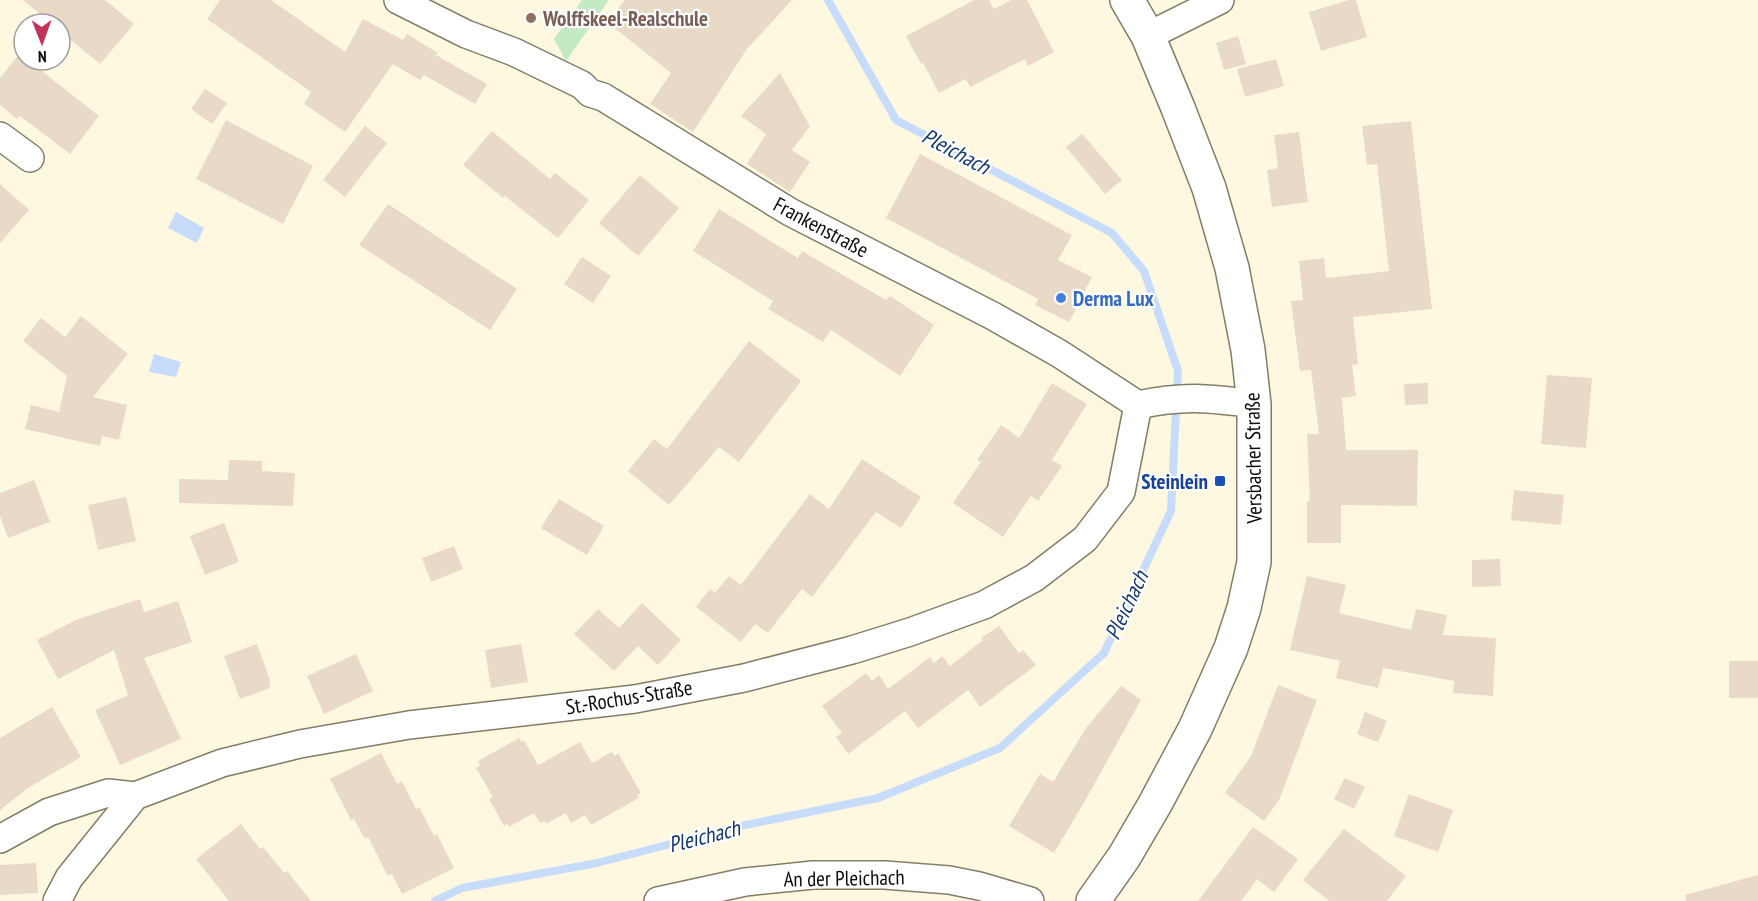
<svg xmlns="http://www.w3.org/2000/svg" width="1758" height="901" viewBox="0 0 1758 901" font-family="'PT Sans Narrow',sans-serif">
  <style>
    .green { fill: #c4eac3 }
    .water { fill: #c7dbfa }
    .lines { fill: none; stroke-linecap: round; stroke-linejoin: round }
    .stream { stroke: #c7dbfa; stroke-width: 8 }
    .building { fill: #e9dac7 }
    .street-casing { stroke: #837d68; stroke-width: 30 }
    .secondary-casing { stroke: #837d68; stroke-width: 36 }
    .street { stroke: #fff; stroke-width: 27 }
    .secondary { stroke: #fff; stroke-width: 33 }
    .education-dot { fill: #8d6e63; stroke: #fff; stroke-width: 2 }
    .shop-dot { fill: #3f7fe0; stroke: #fff; stroke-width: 2 }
    .transit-dot { fill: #1a4fb4; stroke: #fff; stroke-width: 2 }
    .labels { text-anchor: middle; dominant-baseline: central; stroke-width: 4.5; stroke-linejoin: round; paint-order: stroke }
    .education-label { font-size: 21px; font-weight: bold; fill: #785e54; stroke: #fff; text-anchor: start }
    .street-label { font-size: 21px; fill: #0f0c06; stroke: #fff }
    .shop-label { font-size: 21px; font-weight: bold; fill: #366cbe; stroke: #fff; text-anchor: start }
    .transit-label { font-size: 21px; font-weight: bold; fill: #164399; stroke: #fff; text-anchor: end }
    .water-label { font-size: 22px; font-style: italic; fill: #113670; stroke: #fff }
  </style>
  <rect width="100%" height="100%" fill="#fff8e1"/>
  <polygon class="green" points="582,0 609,0 566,61 554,39"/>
  <g class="water">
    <polygon points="176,212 204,228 197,243 168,228"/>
    <polygon points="154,354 181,362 176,377 149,372"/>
  </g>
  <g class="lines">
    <polyline class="stream" points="435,901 462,888 597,863 736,827 878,798 1000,748 1104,653 1171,511 1178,371 1144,271 1112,233 896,120 828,0"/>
  </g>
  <g class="building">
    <polygon points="23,0 105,0 134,24 100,64 60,31 60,24 52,24"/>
    <polygon points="220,0 271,0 345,52 363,19 403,40 407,34 438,53 436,55 487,84 475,104 424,75 420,80 393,64 345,132 304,104 311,92 207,19"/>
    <polygon points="625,0 792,0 747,49 693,132 650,104 671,73 607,22"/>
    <polygon points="974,0 989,0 994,9 1011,0 1027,0 1054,52 1028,66 1025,59 970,87 966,79 939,93 923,63 921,64 906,36"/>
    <polygon points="1349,0 1356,0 1367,37 1321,51 1309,12"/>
    <polygon points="1238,36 1246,64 1224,70 1216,43"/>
    <polygon points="20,53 24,57 24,60 28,60 99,116 70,154 20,116 17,119 0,105 0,78"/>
    <polygon points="1276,59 1284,86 1245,97 1237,69"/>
    <polygon points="780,73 810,126 792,150 810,162 790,192 747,164 766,134 741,116"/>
    <polygon points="205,89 227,103 212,124 191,109"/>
    <polygon points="226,120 313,166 283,224 196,179"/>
    <polygon points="1411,121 1432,309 1353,317 1358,364 1352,365 1356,396 1342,398 1346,450 1418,450 1417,506 1341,505 1341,543 1307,543 1307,501 1310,501 1307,434 1319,434 1311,370 1300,371 1291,301 1303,300 1299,261 1324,258 1326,278 1389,271 1377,164 1367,165 1362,126"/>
    <polygon points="365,126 387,143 345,197 323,180"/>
    <polygon points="492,131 550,179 555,173 589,200 558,238 505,196 503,198 463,165"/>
    <polygon points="1299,132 1308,202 1272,207 1267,170 1278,168 1274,135"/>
    <polygon points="1082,134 1122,180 1105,194 1066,147"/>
    <polygon points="920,154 1072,235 1058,260 1092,277 1069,322 1035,305 1038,299 886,218"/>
    <polygon points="640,175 679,208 638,256 599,223"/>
    <polygon points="0,184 29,210 0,243"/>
    <polygon points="388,204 517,289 490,330 359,245"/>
    <polygon points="719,209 798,258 802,251 886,300 890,296 934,325 900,376 831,330 823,342 768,309 773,301 693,251"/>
    <polygon points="582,257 611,276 593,303 564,284"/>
    <polygon points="81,316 128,354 93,397 127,405 119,440 102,436 100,446 25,429 31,405 59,412 67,376 23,341 41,318 65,337"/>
    <polygon points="749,341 801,381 739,462 719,447 669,505 628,471 654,439 667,449"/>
    <polygon points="1547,375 1592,378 1586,448 1541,444"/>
    <polygon points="1052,383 1087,404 1052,460 1062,466 1038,501 1031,496 1003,537 953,503 981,462 977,460 1001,425 1019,438"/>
    <polygon points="1428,383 1428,404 1405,405 1404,384"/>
    <polygon points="862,459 921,497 901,528 876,512 812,597 802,589 768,633 755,624 741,642 696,607 710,589 715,593 729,576 741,585 810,494 829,509"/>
    <polygon points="229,460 262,461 262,471 295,473 293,506 179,503 179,479 228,480"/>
    <polygon points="34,480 50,522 8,538 0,516 0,493"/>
    <polygon points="1514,490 1564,495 1561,525 1511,520"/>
    <polygon points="126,497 136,541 98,550 88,505"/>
    <polygon points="559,499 604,526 587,555 541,528"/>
    <polygon points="224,523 239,562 205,575 190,536"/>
    <polygon points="454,546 463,569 431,582 422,558"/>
    <polygon points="1500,559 1501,586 1472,587 1472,560"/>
    <polygon points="1307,576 1346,585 1339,613 1411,630 1416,609 1447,615 1443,635 1496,638 1493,696 1453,693 1454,681 1383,668 1378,688 1336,678 1340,661 1290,650"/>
    <polygon points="140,599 144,612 178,601 192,642 144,658 181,739 120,765 95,710 128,695 114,650 58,679 37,640 78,619"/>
    <polygon points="642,603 681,640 658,665 638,646 614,671 574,634 598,609 619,628"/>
    <polygon points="999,626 1019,653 1023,650 1036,665 980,707 968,690 918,728 905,711 848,754 836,737 842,733 822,706 866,673 872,681 879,675 888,689 930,657 934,663 942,656 950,666 983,640 981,638"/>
    <polygon points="257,644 270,680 270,688 240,699 224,656"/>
    <polygon points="521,644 528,682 491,688 485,650"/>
    <polygon points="356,654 373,691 324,714 307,676"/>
    <rect x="1729" y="661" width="29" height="37"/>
    <polygon points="1278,685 1317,700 1279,800 1264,821 1225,793 1251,756"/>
    <polygon points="1121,686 1141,700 1085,801 1054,853 1009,826 1040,774 1053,782 1086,728"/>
    <polygon points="52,707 81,757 28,788 0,810 0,738"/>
    <polygon points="1365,712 1387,721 1378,742 1357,734"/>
    <polygon points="519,738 522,742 524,740 538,765 580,742 592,763 612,752 615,756 618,753 641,793 637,795 639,798 591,825 585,815 571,823 566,813 546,824 545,821 540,823 534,813 509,827 508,824 504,826 489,799 493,797 476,768 480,765 478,761"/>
    <polygon points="381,753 397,784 402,781 416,809 419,807 434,836 437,834 454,868 402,894 392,874 388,876 368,837 365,839 354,819 351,820 330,779"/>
    <polygon points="1345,778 1365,787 1354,809 1334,799"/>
    <polygon points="1409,794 1453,810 1438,852 1394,836"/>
    <polygon points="241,824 260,849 263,847 284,873 287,871 311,901 229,901 196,859"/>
    <polygon points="1253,827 1298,859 1274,892 1257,879 1241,901 1198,901"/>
    <polygon points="1344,829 1406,876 1387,901 1329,901 1303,880"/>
    <polygon points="36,863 38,893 0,895 0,865"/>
    <polygon points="1758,875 1758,901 1686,901 1685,895"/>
  </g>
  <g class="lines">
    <defs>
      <g id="street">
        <path d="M398,0l68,34 48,18 68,33 8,8 13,4 187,115 203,104 67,38 78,51c45,-10 71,-7 116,-1"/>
        <polyline points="1148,36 1220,0"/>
        <polyline points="0,136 30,158"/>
        <polyline points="0,839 49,812 108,793 135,796"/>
        <polyline points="57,901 69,878 135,796 222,763 300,744 409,725 635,699 744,678 852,650 910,632 984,605 1034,578 1085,539 1121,492 1138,405"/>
        <polyline points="658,901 745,882 813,875 885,875 949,880 979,886 1030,901"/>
      </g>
      <polyline id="secondary" points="1093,901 1124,857 1155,804 1195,729 1231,648 1244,608 1254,562 1254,404 1248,350 1232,268 1209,188 1178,108 1148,36 1127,0"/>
    </defs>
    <use href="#street" class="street-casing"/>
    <use href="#secondary" class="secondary-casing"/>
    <use href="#street" class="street"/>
    <use href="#secondary" class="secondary"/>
  </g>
  <circle class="education-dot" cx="531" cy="18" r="6"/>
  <circle class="shop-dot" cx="1061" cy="298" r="6"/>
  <rect class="transit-dot" x="1214" y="475" width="12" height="12" rx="3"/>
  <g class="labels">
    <g class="education-label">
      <text x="543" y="18">Wolffskeel-Realschule</text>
    </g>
    <g class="street-label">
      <text transform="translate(821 227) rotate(28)">Frankenstraße</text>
      <text transform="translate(1253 458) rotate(-91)">Versbacher Straße</text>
      <text transform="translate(629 697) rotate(-9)">St.-Rochus-Straße</text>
      <text transform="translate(844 878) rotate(-1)">An der Pleichach</text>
    </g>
    <g class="shop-label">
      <text x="1073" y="298">Derma Lux</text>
    </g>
    <g class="transit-label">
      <text x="1208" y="481">Steinlein</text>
    </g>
    <g class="water-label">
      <text transform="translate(956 151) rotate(28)">Pleichach</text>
      <text transform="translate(1126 605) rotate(-65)">Pleichach</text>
      <text transform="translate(704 836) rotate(-14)">Pleichach</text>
    </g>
  </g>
  <g transform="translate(42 42) rotate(179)"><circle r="28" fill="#ffffff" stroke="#9f9e9b" stroke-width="1.5"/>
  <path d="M0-4.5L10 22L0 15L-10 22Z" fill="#c23256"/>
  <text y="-9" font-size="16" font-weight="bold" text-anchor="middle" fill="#0f0c06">N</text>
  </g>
</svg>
